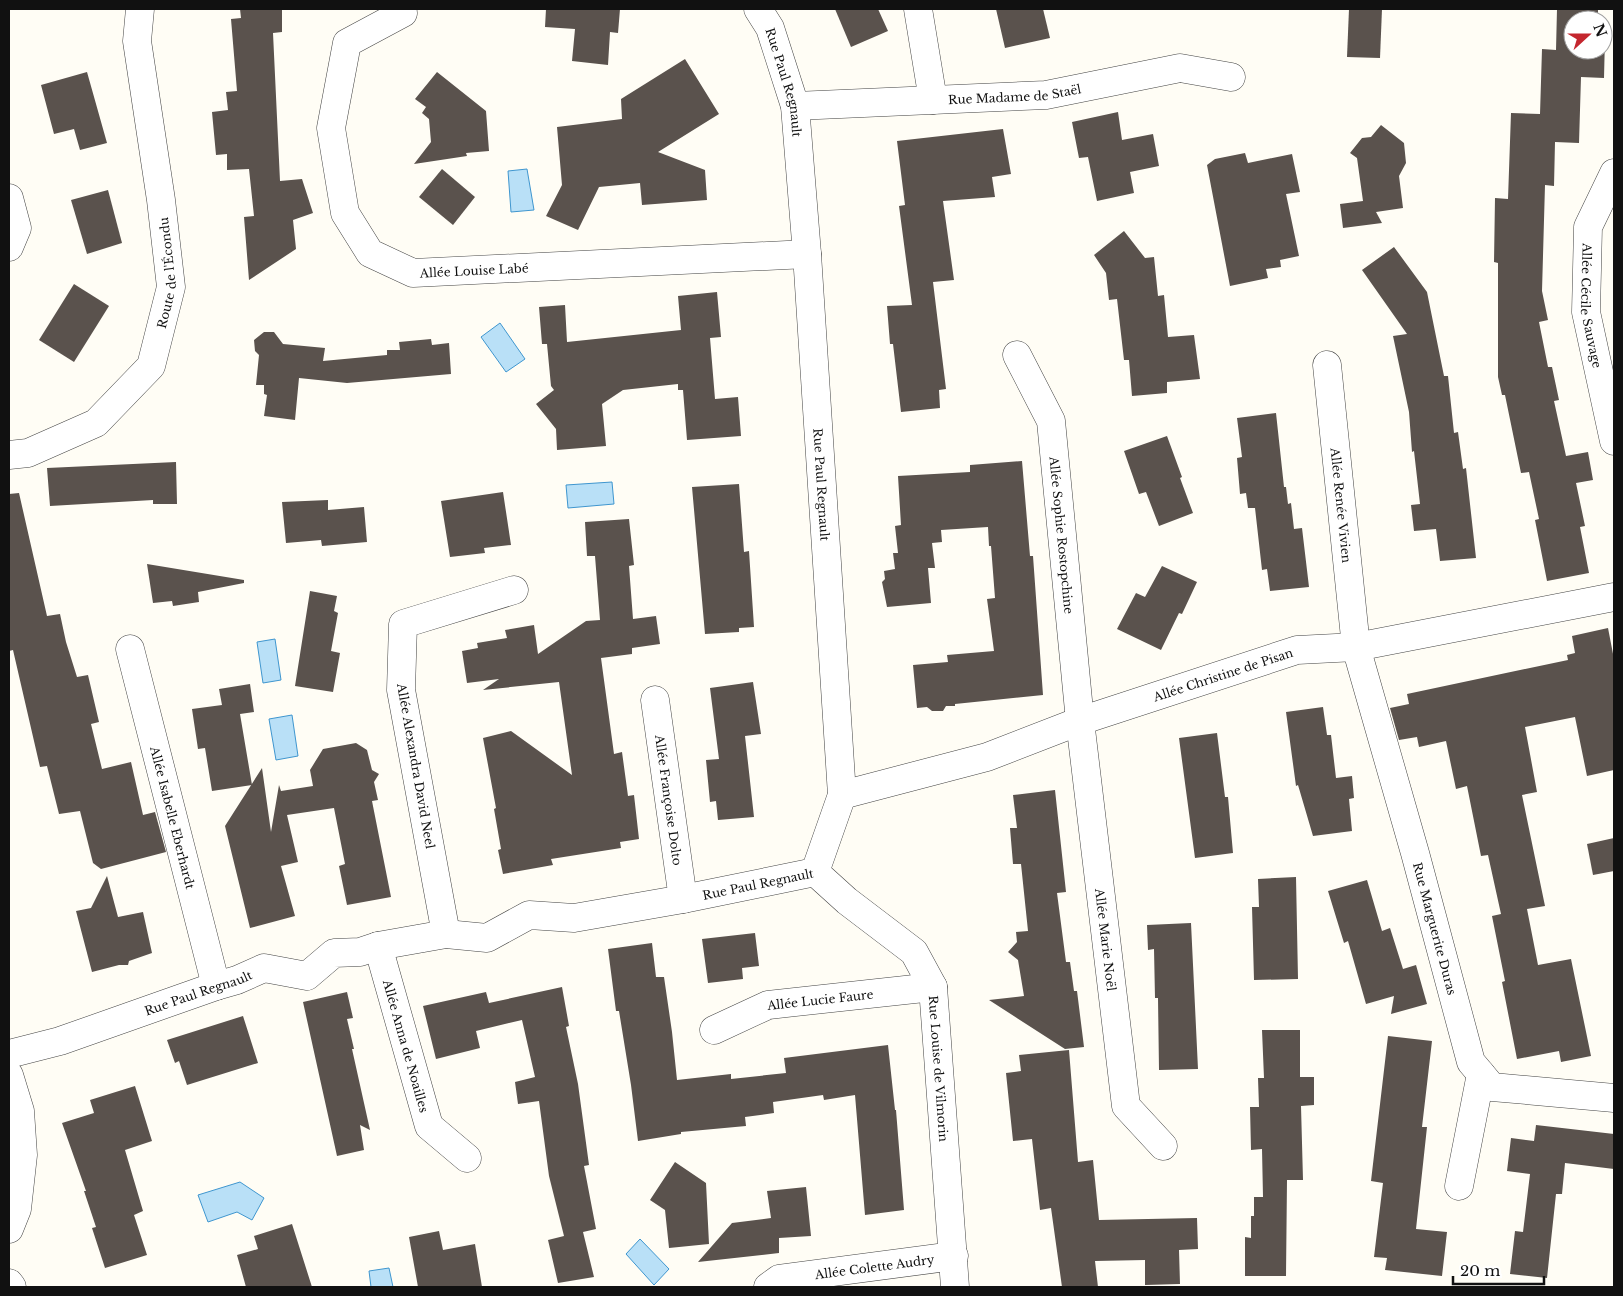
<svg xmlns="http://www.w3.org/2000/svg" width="1623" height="1296" viewBox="0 0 1623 1296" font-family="'Libre Baskerville',serif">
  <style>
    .water { fill: #b9e0f7; stroke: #3f96cf }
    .building { fill: #5a524d }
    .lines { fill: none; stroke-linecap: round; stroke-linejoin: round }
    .minor-casing { stroke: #444; stroke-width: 29 }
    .tertiary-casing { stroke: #444; stroke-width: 29 }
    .minor { stroke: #fff; stroke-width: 28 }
    .tertiary { stroke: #fff; stroke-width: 28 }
    .labels { text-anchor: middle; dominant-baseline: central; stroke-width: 5; stroke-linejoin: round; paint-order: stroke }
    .street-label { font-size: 12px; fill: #111; stroke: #fff }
  </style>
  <rect width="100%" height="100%" fill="#fffdf5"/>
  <g class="water">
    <polygon points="527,169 534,210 511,212 508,171"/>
    <polygon points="500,323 525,359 506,372 481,337"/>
    <polygon points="612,482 614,504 568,508 566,485"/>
    <polygon points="275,639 281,680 263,683 257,642"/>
    <polygon points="292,715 298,756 276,760 269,719"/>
    <polygon points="240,1182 264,1198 252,1220 237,1212 208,1222 198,1195"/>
    <polygon points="640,1239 669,1269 654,1285 626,1254"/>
    <polygon points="389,1268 393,1287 371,1287 369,1271"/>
  </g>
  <g class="building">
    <polygon points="240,9 282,9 282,32 273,33 280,181 302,179 313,213 293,220 296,249 249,280 244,217 254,216 249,169 227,170 227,154 216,155 212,112 228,110 226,92 237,91 231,19 241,18"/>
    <polygon points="546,9 620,9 618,33 610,32 608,65 572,61 575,29 545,27"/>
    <polygon points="835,9 878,9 888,31 851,47"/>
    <polygon points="996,9 1043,9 1050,38 1005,48"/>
    <polygon points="1349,9 1382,9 1380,58 1347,57"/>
    <polygon points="1557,9 1598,9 1598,20 1573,20 1573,50 1603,50 1603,37 1605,37 1604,78 1581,77 1579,143 1555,142 1554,186 1545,185 1542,291 1548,320 1539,322 1548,367 1552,367 1559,400 1554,401 1566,456 1588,452 1593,480 1576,483 1585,526 1580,527 1589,573 1547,581 1535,520 1539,519 1529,472 1521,473 1505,395 1502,395 1498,377 1498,263 1494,262 1495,198 1508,199 1511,113 1540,114 1542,49 1556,50"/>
    <polygon points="685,59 719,114 658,152 705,170 707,200 642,205 640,183 599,187 578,230 546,216 562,185 557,127 622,119 621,99"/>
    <polygon points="87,72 107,143 80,150 74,129 54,134 41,85"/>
    <polygon points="437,72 486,111 489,151 466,153 467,156 414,164 431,142 429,119 422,113 426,107 415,99"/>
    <polygon points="1118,112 1122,140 1153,134 1159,166 1130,172 1134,193 1097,201 1088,157 1079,158 1072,122"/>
    <polygon points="1381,125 1404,143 1406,163 1399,176 1403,208 1376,212 1382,223 1343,228 1340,204 1363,201 1357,158 1350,153 1362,138 1371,137"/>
    <polygon points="1003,129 1011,174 992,177 995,197 943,201 954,280 933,282 946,389 939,390 940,408 901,412 893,344 890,344 887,306 912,305 899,206 905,205 897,141"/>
    <polygon points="1245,153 1248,163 1292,154 1300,192 1286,194 1299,256 1280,260 1281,267 1266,269 1268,278 1230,286 1207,165 1215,159"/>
    <polygon points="442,169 475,197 453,225 419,197"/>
    <polygon points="108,190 122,243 87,254 71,200"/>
    <polygon points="1124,231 1145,258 1154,257 1158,296 1164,295 1168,337 1194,335 1200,379 1167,382 1167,393 1132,396 1129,360 1124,360 1117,299 1109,300 1106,273 1094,255"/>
    <polygon points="1394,247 1427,292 1444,376 1448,376 1454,433 1458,432 1463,469 1466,468 1476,558 1440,561 1436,529 1414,531 1411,505 1420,504 1414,451 1412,452 1409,412 1393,336 1407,334 1362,270"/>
    <polygon points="74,284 109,306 74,362 39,340"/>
    <polygon points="717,292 721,337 710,338 715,399 738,397 741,436 687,440 683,390 678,390 678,384 623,390 602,404 606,446 557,450 556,429 536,404 554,390 551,386 547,344 549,344 542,344 539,307 565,305 567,342 681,330 678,296"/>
    <polygon points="264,332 274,332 283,344 325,348 323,361 387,355 387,350 400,350 399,342 431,339 432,345 449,343 451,374 347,383 299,378 295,420 264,416 267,395 264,394 264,385 256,385 259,355 255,351 254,340"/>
    <polygon points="1276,413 1284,487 1286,487 1288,504 1291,503 1294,529 1302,528 1309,587 1270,591 1267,569 1262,570 1255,508 1248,508 1246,493 1240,494 1237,458 1242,457 1237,418"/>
    <polygon points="1167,436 1182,477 1180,478 1193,513 1159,526 1146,492 1139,494 1124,451"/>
    <polygon points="1022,461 1030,556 1033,556 1043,695 955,704 955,706 946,706 943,711 932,711 927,707 917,708 913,665 948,662 947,655 994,651 987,599 995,598 991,546 989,546 988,527 941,530 942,542 932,543 935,568 928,568 931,603 887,607 882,582 885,579 884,571 895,569 893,553 898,553 895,526 901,525 898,476 970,472 970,465"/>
    <polygon points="176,462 177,504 153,504 153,500 50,506 47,468"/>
    <polygon points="739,484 744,552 749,551 754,627 739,628 739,632 705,634 692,487"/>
    <polygon points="503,492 511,545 484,548 485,553 450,557 441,501"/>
    <polygon points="19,493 47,616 60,614 66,642 77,677 88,675 99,722 91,724 102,769 131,762 143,815 155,812 166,852 101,869 93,863 80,811 59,814 47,766 40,767 13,650 9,651 9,494"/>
    <polygon points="328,500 328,510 364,507 367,542 322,546 321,540 286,543 282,502"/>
    <polygon points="629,519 634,565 629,566 633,619 656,616 660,644 632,648 632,654 601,658 614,754 622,752 628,796 634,795 639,839 620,842 621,848 551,859 553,865 503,874 498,850 501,849 494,809 496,808 483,738 511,731 572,775 559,682 483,690 499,679 467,683 462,651 478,648 477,643 507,638 505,630 534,625 538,654 586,621 600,620 595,556 587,556 585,522"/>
    <polygon points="147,564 244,580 244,583 198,592 199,602 173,606 172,601 153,603"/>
    <polygon points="1162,566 1197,582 1182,614 1179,613 1161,650 1117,629 1136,593 1145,597"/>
    <polygon points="310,591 337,596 334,611 338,613 331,651 340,653 333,692 295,686"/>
    <polygon points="1608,628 1614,659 1614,770 1587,776 1575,717 1525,727 1537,792 1522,795 1545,906 1527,909 1538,965 1571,959 1591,1056 1561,1062 1559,1051 1517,1059 1502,982 1505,981 1492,916 1501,914 1488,855 1481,856 1467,786 1456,789 1446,741 1419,747 1417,737 1399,740 1390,708 1409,704 1407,694 1568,660 1567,655 1575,653 1572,636"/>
    <polygon points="753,682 761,734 745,736 754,817 718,820 716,801 710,802 706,760 719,759 710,688"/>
    <polygon points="250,684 254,712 240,714 252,785 212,791 205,748 198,749 192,709 222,705 219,689"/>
    <polygon points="1323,707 1327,735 1331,735 1336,778 1352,776 1354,798 1349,799 1352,831 1313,836 1298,785 1296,786 1286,712"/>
    <polygon points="1217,733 1225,797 1228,797 1233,853 1195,858 1179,738"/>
    <polygon points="356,743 367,750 372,770 379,774 374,782 378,800 372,801 391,897 347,905 339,866 345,864 334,808 287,815 298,862 281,866 295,916 250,928 225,826 262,768 271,832 279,785 281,791 313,786 310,770 323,749"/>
    <polygon points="1055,790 1066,892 1057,893 1066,962 1070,962 1074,991 1077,991 1084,1047 1065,1049 989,1000 1024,996 1018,960 1008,952 1017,942 1016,932 1028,931 1021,864 1013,864 1010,828 1017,828 1013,795"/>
    <polygon points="1614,838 1614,871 1593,875 1587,844"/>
    <polygon points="107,876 118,917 143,912 152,953 129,961 128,965 119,965 92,972 76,911 91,908"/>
    <polygon points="1296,877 1298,979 1254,980 1252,907 1259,907 1258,879"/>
    <polygon points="1367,880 1382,931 1390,928 1403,969 1416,965 1427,1004 1391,1014 1394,996 1366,1004 1348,941 1344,943 1328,891"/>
    <polygon points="1191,923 1198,1069 1159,1070 1158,998 1155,998 1154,949 1148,950 1147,925"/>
    <polygon points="755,933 759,966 742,968 743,979 708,983 702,939"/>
    <polygon points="652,943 656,977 664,977 672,1032 677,1080 731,1074 731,1079 786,1073 784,1058 888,1045 895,1110 896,1110 904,1210 865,1215 855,1095 824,1100 823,1095 773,1102 774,1113 745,1117 746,1126 681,1132 681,1134 638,1141 631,1085 619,1011 616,1011 608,949"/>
    <polygon points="562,987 569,1026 566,1027 578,1084 589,1165 584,1166 596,1229 583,1232 594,1277 558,1283 548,1240 564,1236 549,1176 539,1101 518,1104 515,1082 535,1077 522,1020 476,1031 480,1048 436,1059 423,1006 486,992 489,1003"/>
    <polygon points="347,992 353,1018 347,1019 354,1049 352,1049 370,1130 360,1125 364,1150 337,1156 303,1002"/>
    <polygon points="243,1016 258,1063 187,1085 179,1061 175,1063 167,1040"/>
    <polygon points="1262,1030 1300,1030 1300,1077 1314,1077 1314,1105 1301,1106 1303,1180 1287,1180 1286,1276 1245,1276 1245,1237 1251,1238 1251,1216 1254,1216 1254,1197 1263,1197 1262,1149 1251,1150 1250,1107 1259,1107 1258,1078 1264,1078"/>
    <polygon points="1388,1036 1432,1041 1422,1127 1427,1127 1416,1229 1447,1232 1442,1276 1385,1270 1387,1258 1374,1257 1383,1183 1371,1181"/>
    <polygon points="1069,1050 1078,1162 1093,1160 1099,1220 1197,1218 1198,1249 1179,1250 1180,1284 1145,1285 1145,1260 1095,1261 1098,1287 1062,1287 1051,1208 1040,1210 1032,1139 1013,1141 1006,1073 1021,1071 1019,1055"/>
    <polygon points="135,1086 152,1141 125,1150 143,1211 134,1215 147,1255 105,1268 92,1228 96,1227 84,1191 86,1191 62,1123 94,1113 90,1100"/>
    <polygon points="1536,1125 1614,1134 1614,1169 1565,1163 1562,1194 1556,1194 1547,1278 1510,1274 1515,1231 1523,1232 1530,1174 1507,1171 1511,1138 1534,1141"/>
    <polygon points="675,1162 706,1183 709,1244 669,1248 665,1210 650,1200"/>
    <polygon points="806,1187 811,1236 779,1238 779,1253 698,1262 732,1223 771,1218 767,1191"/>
    <polygon points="292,1224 312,1287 246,1287 237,1255 258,1249 254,1236"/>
    <polygon points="439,1231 443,1250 475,1244 482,1287 418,1287 409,1237"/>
  </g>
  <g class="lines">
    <defs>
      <g id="minor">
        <path id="s1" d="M758,9l12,19 25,78 12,148 35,541 -27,77"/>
        <polyline points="918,9 933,100"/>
        <path id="s2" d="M403,13l-56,30 -16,85 14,85 25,40 43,20 394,-19"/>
        <path id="s3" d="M795,106l251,-11 134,-27 51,9"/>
        <path id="s4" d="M1614,173l-26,54 -2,85 28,129"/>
        <polyline points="9,198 17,228 9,247"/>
        <path id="s5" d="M1017,355l34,66 29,300 46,385 37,40"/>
        <path id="s6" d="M1327,365l29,282 59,206 56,209 21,25 122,11"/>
        <path id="s7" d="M130,649l86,337"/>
        <path id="s8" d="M655,700l28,199"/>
        <path id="s9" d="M842,795l145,-38 93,-36 217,-71 59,-3 258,-50"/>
        <path id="s10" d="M815,872l32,29 67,51 19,35 22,300"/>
        <polyline points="446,934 401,690 403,624 514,590"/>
        <path id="s11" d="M378,946l51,180 38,32"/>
        <path id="s12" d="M714,1030l54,-25 165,-18"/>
        <path id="s13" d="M9,1054l51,-13 156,-55 21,-6 27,-12 43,8 27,-23 26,-1 18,-6 68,-12 41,4 42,-23 45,3 109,-19 132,-27"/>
        <polyline points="9,1075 20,1111 23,1155 17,1209 9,1229"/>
        <polyline points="1459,1186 1481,1074"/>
        <polyline points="9,1283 12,1287"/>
        <path id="s14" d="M768,1287l11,-8 175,-23"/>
      </g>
      <g id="tertiary">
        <path id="s15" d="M9,455l19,-2 68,-30 55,-57 20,-79 -10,-87 -24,-159 3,-32"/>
      </g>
    </defs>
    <use href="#minor" class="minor-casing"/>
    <use href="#tertiary" class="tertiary-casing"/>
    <use href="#minor" class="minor"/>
    <use href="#tertiary" class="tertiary"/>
  </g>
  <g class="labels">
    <g class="street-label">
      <text stroke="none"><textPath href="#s1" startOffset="79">Rue Paul Regnault</textPath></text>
      <text stroke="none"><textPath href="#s3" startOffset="220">Rue Madame de Staël</textPath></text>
      <text stroke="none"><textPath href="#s2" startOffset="392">Allée Louise Labé</textPath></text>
      <text stroke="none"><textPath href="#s15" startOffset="268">Route de l'Écondu</textPath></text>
      <text stroke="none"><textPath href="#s4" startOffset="139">Allée Cécile Sauvage</textPath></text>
      <text stroke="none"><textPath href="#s1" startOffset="484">Rue Paul Regnault</textPath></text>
      <text stroke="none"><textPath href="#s6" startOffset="141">Allée Renée Vivien</textPath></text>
      <text stroke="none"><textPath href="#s5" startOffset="189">Allée Sophie Rostopchine</textPath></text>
      <text stroke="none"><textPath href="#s9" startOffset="400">Allée Christine de Pisan</textPath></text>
      <text transform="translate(416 766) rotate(80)">Allée Alexandra David Neel</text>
      <text stroke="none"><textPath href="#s8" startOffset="101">Allée Françoise Dolto</textPath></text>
      <text stroke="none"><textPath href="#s7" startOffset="174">Allée Isabelle Eberhardt</textPath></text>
      <text stroke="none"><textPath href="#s13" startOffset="784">Rue Paul Regnault</textPath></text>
      <text stroke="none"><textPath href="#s6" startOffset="576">Rue Marguerite Duras</textPath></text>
      <text stroke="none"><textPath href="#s5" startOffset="596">Allée Marie Noël</textPath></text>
      <text stroke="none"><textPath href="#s13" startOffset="199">Rue Paul Regnault</textPath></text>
      <text stroke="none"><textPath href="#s12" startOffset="112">Allée Lucie Faure</textPath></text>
      <text stroke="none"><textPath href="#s11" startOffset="104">Allée Anna de Noailles</textPath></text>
      <text stroke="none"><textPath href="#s10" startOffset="249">Rue Louise de Vilmorin</textPath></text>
      <text stroke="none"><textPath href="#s14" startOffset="110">Allée Colette Audry</textPath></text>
    </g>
  </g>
  <rect width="1623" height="1296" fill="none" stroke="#111111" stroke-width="20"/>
  <g transform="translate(1588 35) rotate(69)"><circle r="24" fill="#ffffff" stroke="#a0a0a0"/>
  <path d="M0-4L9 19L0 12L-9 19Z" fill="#c4262e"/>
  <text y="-8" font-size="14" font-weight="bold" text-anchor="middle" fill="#111111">N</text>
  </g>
  <path d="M1453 1276v8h91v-8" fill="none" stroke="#111111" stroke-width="2.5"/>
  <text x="1460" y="1276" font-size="15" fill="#111111" stroke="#ffffff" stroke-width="4" paint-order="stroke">20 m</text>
</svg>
